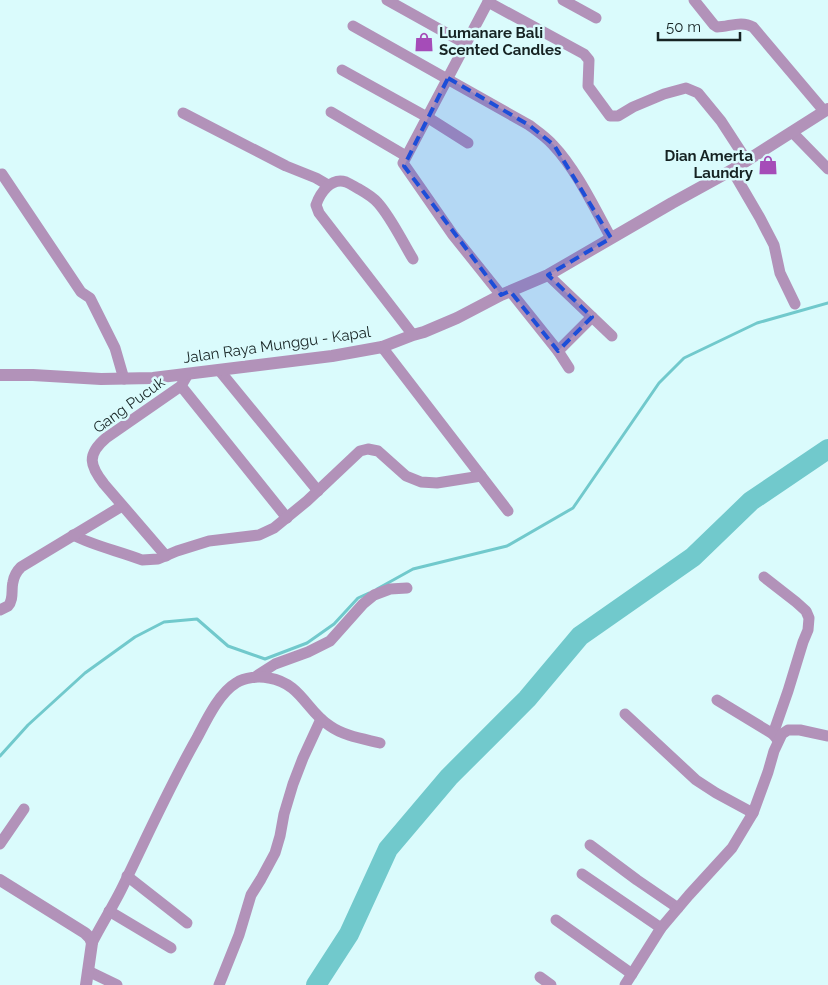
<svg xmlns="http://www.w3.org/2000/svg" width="828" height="985" viewBox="0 0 828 985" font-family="Raleway,sans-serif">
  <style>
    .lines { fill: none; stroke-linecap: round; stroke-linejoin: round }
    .stream { stroke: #71c9cc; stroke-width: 3 }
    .river { stroke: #71c9cc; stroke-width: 20 }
    .minor { stroke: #b292b9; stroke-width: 11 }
    .tertiary { stroke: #b292b9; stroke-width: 12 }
    .marked { fill: #1d4ed8; fill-opacity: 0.2; stroke: #1d4ed8; stroke-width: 4; stroke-dasharray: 10 6; stroke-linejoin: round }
    .labels { text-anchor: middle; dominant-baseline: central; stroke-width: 5; stroke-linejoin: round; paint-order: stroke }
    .poi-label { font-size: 15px; font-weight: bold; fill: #162323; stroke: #dafbfc; text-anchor: start }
    .street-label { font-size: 15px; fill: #162323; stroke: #dafbfc }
  </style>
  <rect width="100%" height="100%" fill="#dafbfc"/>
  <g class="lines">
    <g class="stream">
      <polyline points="377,589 413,569 507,546 573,508 659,383 684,358 757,323 828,303"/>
      <polyline points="0,756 28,725 85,673 135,637 164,622 197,619 228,646 265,659 307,643 334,624 358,598 369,593"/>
    </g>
    <polyline class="river" points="316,985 349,934 388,849 449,777 527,699 580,636 693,557 751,501 828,449"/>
    <g class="minor">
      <polyline points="387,0 466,44"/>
      <polyline points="489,0 403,163 453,235 501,295"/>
      <polyline points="563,0 596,18"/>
      <path d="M694,0l20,25 3,2c12,0 24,-7 36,0l71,84"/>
      <polyline points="488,2 584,54 589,60 588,86 610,116 618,116 633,107 664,94 686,88 698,93 721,121 747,161"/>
      <path d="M353,26l176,99c8,6 17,12 24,20 23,24 42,64 58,93"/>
      <polyline points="342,70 427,117 468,143"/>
      <polyline points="331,112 406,156"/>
      <polyline points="183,113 286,166 316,178 328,185"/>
      <polyline points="792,132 828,169"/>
      <polyline points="732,170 760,218 774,245 780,273 795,304"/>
      <polyline points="2,174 81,292 90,298 115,348 124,379"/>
      <polyline points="548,275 612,336"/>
      <polyline points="510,291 558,351 569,368"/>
      <path d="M413,335l-94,-122 -3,-8c4,-12 15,-28 30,-23 5,2 9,5 13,7 7,4 14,8 19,14 14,16 24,38 35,56"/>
      <polyline points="382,347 508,511"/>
      <polyline points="558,351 592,317"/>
      <polyline points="219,370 318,491"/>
      <polyline points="181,386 287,518"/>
      <path d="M73,535c21,11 46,16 69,25l16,-1 19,-8 32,-10 50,-6 15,-7 33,-27 53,-50 8,-2 10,2 28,25 15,6 16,1 44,-7"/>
      <path d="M166,556l-62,-72c-14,-18 -18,-29 2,-46l75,-52 7,-12"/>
      <polyline points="764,577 796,602 806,611 809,618 808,630 803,642 788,691 773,734"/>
      <path d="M0,610c2,-1 6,-3 8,-4 6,-6 3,-17 5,-24 1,-6 4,-11 8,-15l101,-61"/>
      <polyline points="255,677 275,664 308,652 330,641 363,604 374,595 390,589 407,588"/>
      <polyline points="717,700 773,734 777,739"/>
      <polyline points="625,714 696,780 716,793 753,813"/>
      <polyline points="0,844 24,809"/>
      <polyline points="590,845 637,880 678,908"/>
      <polyline points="582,874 661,928"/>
      <polyline points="127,876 187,923"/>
      <polyline points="109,911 171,948"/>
      <polyline points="556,920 632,974"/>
      <path d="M92,943c9,-18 20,-35 29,-53 25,-51 48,-103 76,-152 9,-17 22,-45 39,-55 9,-6 23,-7 33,-5 32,5 38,34 61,48 14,10 34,13 50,17"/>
      <polyline points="88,971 117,985"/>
      <polyline points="540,977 551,985"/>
      <polyline points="219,985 239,935 251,895 261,879 275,853 280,836 284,814 293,784 303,758 321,719"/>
      <polyline points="625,985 661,928 689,895 732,848 753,813 768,772 774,751 782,734 788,730 800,730 828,736"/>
    </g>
    <g class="tertiary">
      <polyline points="0,375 33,375 101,379 153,378 332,356 382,347 413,335 424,332 457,318 501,295 548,275 672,203 732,170 828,109"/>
      <polyline points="0,880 85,933 90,938 92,943 86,985"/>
    </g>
  </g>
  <path class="marked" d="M448,78l81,47 25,20 57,93 -63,37 44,42 -34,34 -48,-60 -9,4 -97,-129z"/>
  <defs>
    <symbol id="shop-bare" viewBox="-9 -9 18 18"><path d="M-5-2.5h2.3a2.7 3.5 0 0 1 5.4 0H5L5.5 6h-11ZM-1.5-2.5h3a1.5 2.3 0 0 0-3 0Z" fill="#a54cb8" stroke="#dafbfc" stroke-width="2.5" paint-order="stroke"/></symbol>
  </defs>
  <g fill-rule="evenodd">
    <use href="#shop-bare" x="410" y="28" width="28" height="28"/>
    <use href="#shop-bare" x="754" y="151" width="28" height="28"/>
  </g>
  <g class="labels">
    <g class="poi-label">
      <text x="439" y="33">Lumanare Bali<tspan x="439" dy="17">Scented Candles</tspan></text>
      <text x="753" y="156" text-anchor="end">Dian Amerta<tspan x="753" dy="17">Laundry</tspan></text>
    </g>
    <g class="street-label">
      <text transform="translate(277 345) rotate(-8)">Jalan Raya Munggu - Kapal</text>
      <text transform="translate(129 405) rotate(-36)">Gang Pucuk</text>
    </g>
  </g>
  <path d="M658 32v8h82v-8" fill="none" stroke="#162323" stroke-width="2.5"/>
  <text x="666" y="32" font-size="15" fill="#162323" stroke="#dafbfc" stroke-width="4" paint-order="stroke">50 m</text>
</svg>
